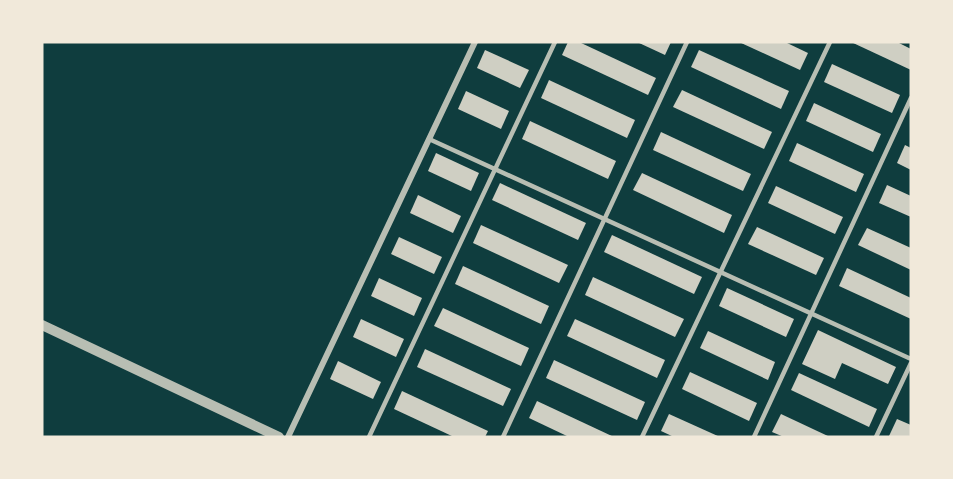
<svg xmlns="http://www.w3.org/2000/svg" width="953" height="479" viewBox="0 0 953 479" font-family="Helvetica,sans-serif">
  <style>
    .building { fill: #cfcfc3 }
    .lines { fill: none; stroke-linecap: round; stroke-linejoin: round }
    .service { stroke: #b8beb3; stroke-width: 4.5 }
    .minor { stroke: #b8beb3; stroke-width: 6 }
    .tertiary { stroke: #b8beb3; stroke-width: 10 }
  </style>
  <rect width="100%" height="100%" fill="#0f3d3e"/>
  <g class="building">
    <polygon points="568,42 579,42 656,78 648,95 562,55"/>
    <polygon points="637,42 671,42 665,55"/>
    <polygon points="739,42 785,42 808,53 800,70"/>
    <polygon points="851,42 897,42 911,49 911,70"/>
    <polygon points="485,50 529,70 520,88 477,68"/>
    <polygon points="699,50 789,91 781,109 691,67"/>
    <polygon points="832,64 900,95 892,113 824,82"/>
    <polygon points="549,80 635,120 627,138 541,98"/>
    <polygon points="682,90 772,132 764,149 673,107"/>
    <polygon points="466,91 509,111 501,129 458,109"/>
    <polygon points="814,103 881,134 873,152 806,121"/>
    <polygon points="530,121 616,161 608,179 522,139"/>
    <polygon points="661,132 751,174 743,191 653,150"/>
    <polygon points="797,143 864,174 856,192 789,161"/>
    <polygon points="905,145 911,148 911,170 897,163"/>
    <polygon points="436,153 479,173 471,191 428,171"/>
    <polygon points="642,173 732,215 724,233 633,190"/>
    <polygon points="500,183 586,223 578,240 492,200"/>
    <polygon points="887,185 911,196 911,217 879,203"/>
    <polygon points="776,186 843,217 835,234 768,203"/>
    <polygon points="418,195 461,216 453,233 410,213"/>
    <polygon points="481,225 568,265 559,283 473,243"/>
    <polygon points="757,227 824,258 816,275 748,244"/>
    <polygon points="867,228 911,248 911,270 858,245"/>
    <polygon points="612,235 702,277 694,294 604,252"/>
    <polygon points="399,237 442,257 434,274 391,254"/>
    <polygon points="463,266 549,306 541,324 455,284"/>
    <polygon points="847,268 911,298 911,319 839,286"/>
    <polygon points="593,277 684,319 675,337 585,295"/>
    <polygon points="379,278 422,298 414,316 371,296"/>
    <polygon points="727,288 794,319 786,337 719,306"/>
    <polygon points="443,308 529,348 521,366 434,326"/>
    <polygon points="361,319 404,339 396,357 353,337"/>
    <polygon points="575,319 665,360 657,378 567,336"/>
    <polygon points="818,330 896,367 888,384 842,363 835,379 802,364"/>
    <polygon points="708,331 775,362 768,380 700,348"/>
    <polygon points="425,349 511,389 503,406 417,367"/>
    <polygon points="554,360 645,402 637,420 546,378"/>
    <polygon points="338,361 381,382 373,399 330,379"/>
    <polygon points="690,372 757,403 749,421 682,389"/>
    <polygon points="799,373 877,409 869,427 791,390"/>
    <polygon points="402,391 488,431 485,437 454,437 394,409"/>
    <polygon points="537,401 614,437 569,437 529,418"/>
    <polygon points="669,414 720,437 674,437 661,431"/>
    <polygon points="781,414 830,437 784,437 772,432"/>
    <polygon points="897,419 911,425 911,437 889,436"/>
  </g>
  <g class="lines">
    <g class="service">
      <polyline points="429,139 911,359"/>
      <polyline points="369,437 555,42"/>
      <polyline points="503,437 687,42"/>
      <polyline points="642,437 830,42"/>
      <polyline points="754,437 911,98"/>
      <polyline points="876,437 911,363"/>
    </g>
    <polyline class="minor" points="288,437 475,42"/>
    <polyline class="tertiary" points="42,325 279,437"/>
  </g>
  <rect width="953" height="479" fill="none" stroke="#f1e9da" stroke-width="87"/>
</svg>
